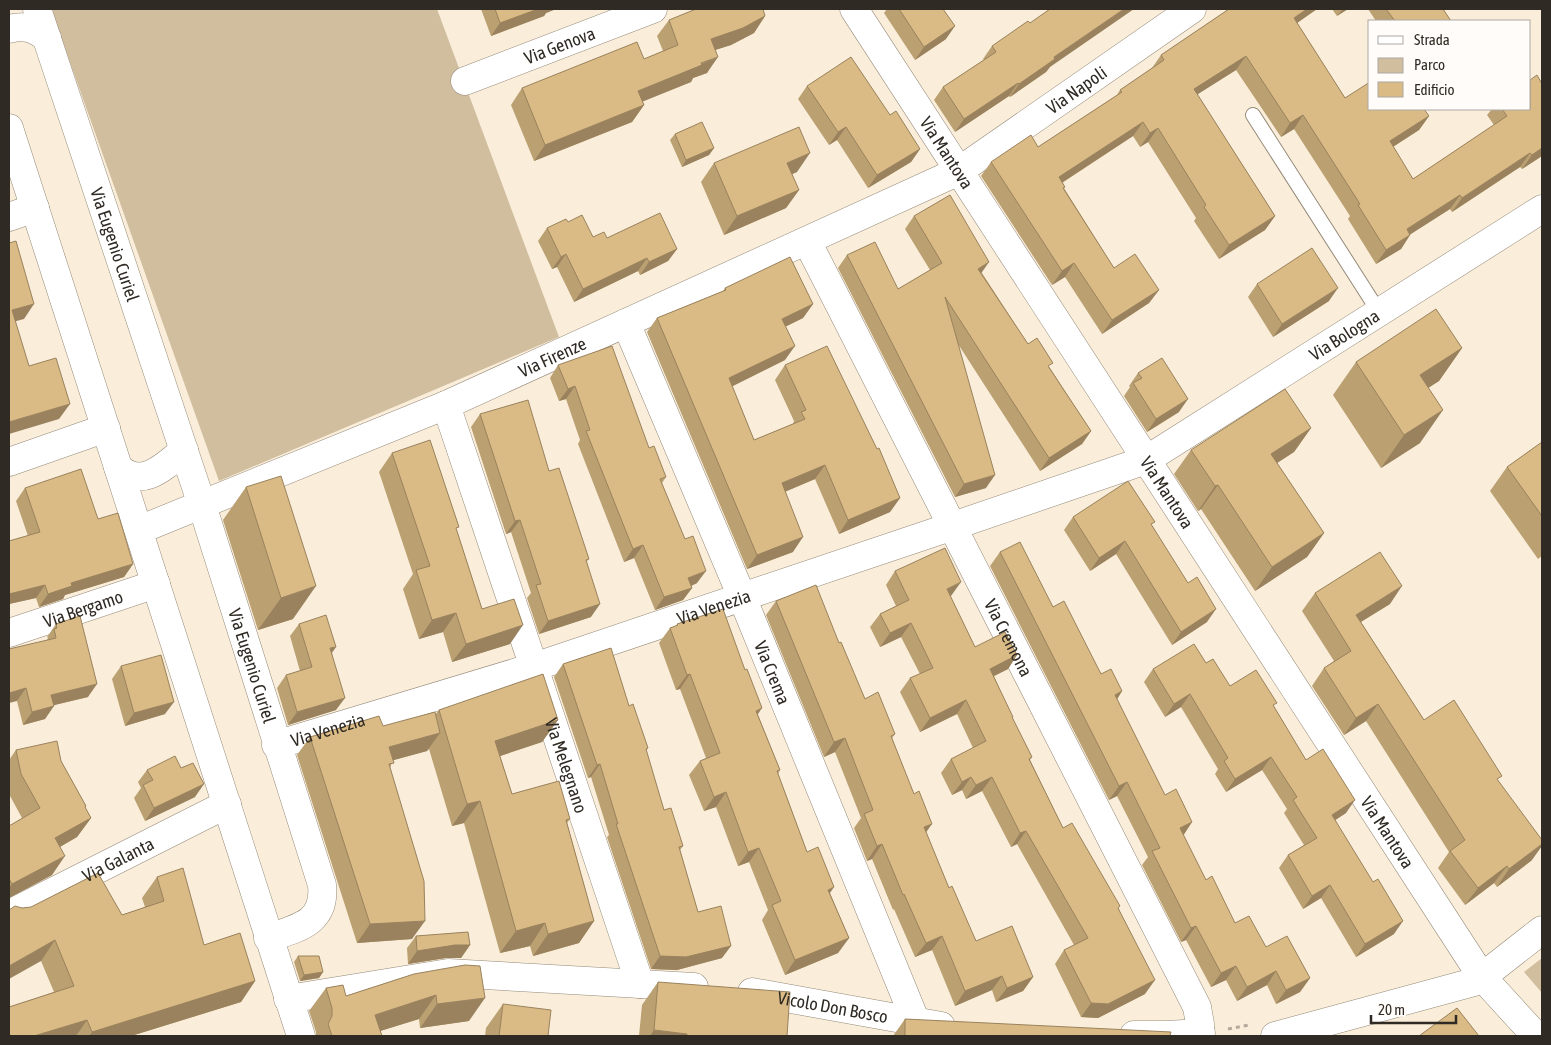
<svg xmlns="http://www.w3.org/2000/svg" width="1551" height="1045" viewBox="0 0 1551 1045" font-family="'Asap Condensed',sans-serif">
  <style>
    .green { fill: #d1be9f }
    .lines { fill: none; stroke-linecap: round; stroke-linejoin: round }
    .lane-casing { stroke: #948978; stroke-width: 16 }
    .street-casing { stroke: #948978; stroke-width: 29 }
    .path { stroke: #b3aa9b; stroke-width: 3; stroke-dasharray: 4 4; stroke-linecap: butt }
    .lane { stroke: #fff; stroke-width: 14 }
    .street { stroke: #fff; stroke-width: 28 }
    .wall { fill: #bba072 }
    .shaded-wall { fill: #99825d }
    .building { fill: #daba85; stroke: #99825d }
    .labels { text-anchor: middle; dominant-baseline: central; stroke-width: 4.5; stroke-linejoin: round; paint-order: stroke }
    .street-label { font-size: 18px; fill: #2f2a23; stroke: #fffcf9 }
  </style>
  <rect width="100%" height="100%" fill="#faeedb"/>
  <g class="green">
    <polygon points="51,9 437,9 559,337 219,481"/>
    <polygon points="1542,958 1542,993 1524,972"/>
  </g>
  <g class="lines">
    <defs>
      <polyline id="lane" points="1253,115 1379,312"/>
      <g id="street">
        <path id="s1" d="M37,9l165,496 120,380c4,38 -24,43 -54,53"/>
        <path id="s2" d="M854,9l628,968 54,59"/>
        <path d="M9,29c16,-4 25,-1 38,9"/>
        <path id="s3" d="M465,81l188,-72"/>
        <polyline points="9,128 301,1036"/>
        <polyline points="9,217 35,208"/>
        <path id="s4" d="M807,241l390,766 3,17v12"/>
        <path id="s5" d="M626,323l116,274 174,425"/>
        <path id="s6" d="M446,405l194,579"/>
        <polyline points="9,462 106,428"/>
        <path d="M118,467c24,23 47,-1 66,-17"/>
        <path id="s7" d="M139,530l307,-125 513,-234 233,-162"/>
        <path id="s8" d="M9,633l147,-49"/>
        <path id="s9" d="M276,745l258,-78 419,-141 193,-66 396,-251"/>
        <path id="s10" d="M9,914l218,-110"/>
        <path id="s11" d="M752,992l189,34"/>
        <polyline points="288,999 448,973 694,987"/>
        <polyline points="1134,1035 1167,1035 1201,1033"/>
        <polyline points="1275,1036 1474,982 1482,977 1542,930"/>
      </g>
    </defs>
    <use href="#lane" class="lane-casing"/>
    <use href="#street" class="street-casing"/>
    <polyline class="path" points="1228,1029 1249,1025"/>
    <use href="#lane" class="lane"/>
    <use href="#street" class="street"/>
  </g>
  <g class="wall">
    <polygon points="481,9 556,9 546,13 544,16 491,36"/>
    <polygon points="887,9 943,9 946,39 915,60 884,13"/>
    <polygon points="1229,9 1317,9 1297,23 1345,98 1429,116 1419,130 1393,147 1413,179 1494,125 1487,115 1492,109 1530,109 1542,84 1542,156 1522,169 1520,167 1452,212 1450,209 1410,234 1410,235 1401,249 1376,264 1348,219 1350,216 1294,129 1281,137 1236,70 1197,94 1275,216 1265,230 1219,259 1194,221 1196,218 1148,142 1140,147 1133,136 1062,183 1064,188 1114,268 1159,290 1149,303 1102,334 1065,277 1052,285 981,176 991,162 1038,147 1117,95 1120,90 1152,68 1161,55"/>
    <polygon points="1332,9 1348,9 1337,16"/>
    <polygon points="1368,9 1443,9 1451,21 1376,21"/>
    <polygon points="765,16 754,33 731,45 715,50 707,73 693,78 691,82 642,101 644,105 632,122 534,161 511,105 522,88 644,59 663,51 657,36 669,20"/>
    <polygon points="992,46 1050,67 1046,72 1010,97 1009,96 955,132 934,100 943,87 984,60 983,59"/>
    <polygon points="807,86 890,115 920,149 911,162 868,188 837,140 829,145 798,99"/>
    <polygon points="675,134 714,148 709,155 682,167 670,140"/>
    <polygon points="714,163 797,172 792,174 799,190 786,208 724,235 701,182"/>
    <polygon points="914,216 982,273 1028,344 1050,368 1091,431 1082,444 1040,471 958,344 986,488 955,497 838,268 847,255 898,289 930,270 905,229"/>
    <polygon points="568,222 593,237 607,238 677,249 668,261 640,275 638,271 574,302 557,267 552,269 538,241 547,228"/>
    <polygon points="1257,284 1329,301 1273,337 1248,297"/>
    <polygon points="725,288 813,304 803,318 785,327 785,360 732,386 754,440 793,424 794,421 775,380 785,365 900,498 890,512 839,534 815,479 785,492 793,552 747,569 647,332 657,318 723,291"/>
    <polygon points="1462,348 1439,381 1428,388 1420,443 1381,468 1333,395 1356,362"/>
    <polygon points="558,365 649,448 666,477 662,483 697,583 691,586 692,588 683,600 655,610 634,558 624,562 578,444 580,440 566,399 559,401 550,378"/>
    <polygon points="1138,373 1179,412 1147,432 1124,396 1130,387 1129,386"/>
    <polygon points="480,414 549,471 589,559 586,562 591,617 539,634 527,598 531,593 511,532 506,534 471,427"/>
    <polygon points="1311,428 1294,452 1277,463 1324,533 1307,557 1255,591 1201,509 1198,511 1174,474 1191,450"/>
    <polygon points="1542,442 1542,556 1538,559 1490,491 1507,467"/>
    <polygon points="392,453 457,531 482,609 510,644 452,662 443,632 419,639 403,589 413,574 379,472"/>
    <polygon points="246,487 293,619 258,630 223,520"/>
    <polygon points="25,488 98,519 133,564 124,577 65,595 63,599 39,607 36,598 9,604 9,541 28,536 16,501"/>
    <polygon points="1073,517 1152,526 1207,622 1172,645 1116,554 1090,571 1064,530"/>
    <polygon points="1000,552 1053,607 1101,674 1122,691 1117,699 1165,795 1192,822 1183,835 1206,880 1235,923 1266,947 1310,978 1300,992 1276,1004 1267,985 1237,1001 1226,980 1211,987 1186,940 1181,942 1142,865 1148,857 1117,796 1109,800 990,566"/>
    <polygon points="895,571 951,596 950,597 975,647 1017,655 1008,669 994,676 1012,718 1032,757 1030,760 1063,828 1119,909 1145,994 1098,1018 1081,1017 1055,964 1064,950 1074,945 1017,844 1011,847 982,791 966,799 962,790 952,795 941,773 951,759 973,748 957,714 920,732 900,692 910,678 920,674 901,637 880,647 870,627 880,614 896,606 886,585"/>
    <polygon points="1315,593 1390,604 1361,622 1424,720 1498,781 1532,860 1497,887 1494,883 1465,905 1438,868 1449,852 1366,721 1344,735 1312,686 1324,668 1334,661 1302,611"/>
    <polygon points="776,601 839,643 865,699 895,734 892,738 926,833 949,888 976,941 1033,977 1023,991 996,1002 992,990 955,1006 932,950 915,957 894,909 893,910 872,859 867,861 854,828 861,818 835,752 824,757 766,615"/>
    <polygon points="56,624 88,697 54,705 45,719 23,725 17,701 48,638 47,637"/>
    <polygon points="299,624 332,652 336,710 288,725 277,688 286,675 300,671 290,636"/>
    <polygon points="677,624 758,715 780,770 778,774 807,852 830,893 849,938 838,953 785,975 762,920 768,910 749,862 738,866 716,807 704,811 689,775 700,761 706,758 680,689 676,690 659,643 670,628 676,626"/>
    <polygon points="1206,663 1230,686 1274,707 1306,760 1346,813 1335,820 1394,934 1356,957 1321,898 1303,909 1279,868 1288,855 1304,845 1284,813 1287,809 1262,770 1226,792 1215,774 1218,769 1181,707 1165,717 1144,682 1153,669"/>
    <polygon points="563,664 629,706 648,748 646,751 664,810 683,846 680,850 698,912 722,958 677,970 651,969 607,837 609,835 591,777 588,778 554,677"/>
    <polygon points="121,666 165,714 125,726 112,679"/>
    <polygon points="439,710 558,720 542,742 500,756 512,794 570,819 567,823 594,921 579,943 533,956 530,946 500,953 464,823 452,826 429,749 427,751 393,760 390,768 412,939 357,943 297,755 310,737 383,726 435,715"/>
    <polygon points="16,750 61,761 86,806 85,808 91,818 77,837 60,847 52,875 9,898 9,826 22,818 9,794 9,760"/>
    <polygon points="147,770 195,797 145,821 134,798 141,788 138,782"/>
    <polygon points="157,877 204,945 255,981 241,1002 131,1036 9,1036 9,1007 54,992 41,961 22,908 122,915 145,907 142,898"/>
    <polygon points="416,936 470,945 461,958 446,958 408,964 407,948"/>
    <polygon points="298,956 323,972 319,978 300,981 294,962"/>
    <polygon points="414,974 469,1021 420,1028 419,1019 380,1031 382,1036 316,1036 316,1032 309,1011 326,988 346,996"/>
    <polygon points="658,982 787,1036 639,1036 642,1005"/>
    <polygon points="503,1004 548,1036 485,1036 486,1028"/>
    <polygon points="905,1019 1170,1036 893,1036"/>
  </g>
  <g class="shaded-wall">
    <polygon points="538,9 556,9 546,13 544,16 491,36 500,23"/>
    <polygon points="1124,9 1134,9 1050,67 1046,72 1010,97 1019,84 1054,57"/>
    <polygon points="1307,9 1317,9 1284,32 1294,18"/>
    <polygon points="1343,9 1348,9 1337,16"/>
    <polygon points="765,16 754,33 731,45 699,55 711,39"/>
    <polygon points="955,26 946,39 915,60 924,47"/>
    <polygon points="1246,56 1236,70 1184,103 1194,89"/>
    <polygon points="718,57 707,73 693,78 691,82 627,108 638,91"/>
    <polygon points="1018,83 1009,96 955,132 964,119"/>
    <polygon points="644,105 632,122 534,161 545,145"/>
    <polygon points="1303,115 1294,129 1281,137 1290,123"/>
    <polygon points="1429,116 1419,130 1380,155 1390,141"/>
    <polygon points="1143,122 1133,136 1049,191 1059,177"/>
    <polygon points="846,127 837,140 829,145 838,132"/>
    <polygon points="1158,128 1148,142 1140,147 1150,133"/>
    <polygon points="714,148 709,155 682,167 686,160"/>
    <polygon points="1542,148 1542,156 1522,169 1532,155"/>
    <polygon points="920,149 911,162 868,188 877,175"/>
    <polygon points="810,153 797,172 774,182 787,163"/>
    <polygon points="1530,153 1520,167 1452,212 1462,198"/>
    <polygon points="799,190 786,208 724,235 737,216"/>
    <polygon points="1460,195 1450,209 1397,243 1407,229"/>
    <polygon points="1275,216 1265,230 1219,259 1229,245"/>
    <polygon points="1410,235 1401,249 1376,264 1386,250"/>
    <polygon points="677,249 668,261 640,275 649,262"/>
    <polygon points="566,254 557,267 552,269 561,257"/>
    <polygon points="647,258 638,271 574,302 583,289"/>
    <polygon points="989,262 980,275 978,269"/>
    <polygon points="1074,263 1065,277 1052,285 1062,271"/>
    <polygon points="1338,288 1329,301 1273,337 1282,324"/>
    <polygon points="1159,290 1149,303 1102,334 1112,320"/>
    <polygon points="34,304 24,319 9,323 12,310"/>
    <polygon points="813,304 803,318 772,333 782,319"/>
    <polygon points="795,346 785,360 719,393 729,378"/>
    <polygon points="1462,348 1439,381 1397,408 1420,375"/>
    <polygon points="575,386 566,399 559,401 568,389"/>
    <polygon points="1188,399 1179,412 1147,432 1156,419"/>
    <polygon points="70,404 59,419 9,434 9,422"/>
    <polygon points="1443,410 1420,443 1381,468 1404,435"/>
    <polygon points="1311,428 1294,452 1254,478 1271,454"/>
    <polygon points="1091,431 1082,444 1040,471 1049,458"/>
    <polygon points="825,465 815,479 772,497 782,483"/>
    <polygon points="995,475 986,488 955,497 964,484"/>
    <polygon points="1218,485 1201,509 1198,511 1215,486"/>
    <polygon points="900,498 890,512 839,534 848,520"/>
    <polygon points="520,520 511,532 506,534 515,521"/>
    <polygon points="1324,533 1307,557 1255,591 1272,567"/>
    <polygon points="803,537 793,552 747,569 757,555"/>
    <polygon points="1125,541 1116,554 1090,571 1099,558"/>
    <polygon points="643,545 634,558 624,562 633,549"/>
    <polygon points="133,564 124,577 65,595 63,599 39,607 48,594 71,583"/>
    <polygon points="706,571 697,583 680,591 688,578"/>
    <polygon points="961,582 951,596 937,603 947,589"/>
    <polygon points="45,585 36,598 9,604 9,594"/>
    <polygon points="316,586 293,619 258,630 281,598"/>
    <polygon points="1402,586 1390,604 1344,632 1356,615"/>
    <polygon points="692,588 683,600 655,610 664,597"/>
    <polygon points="600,604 591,617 539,634 548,621"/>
    <polygon points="1216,609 1207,622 1172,645 1181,632"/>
    <polygon points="456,613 443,632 419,639 432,620"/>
    <polygon points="911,623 901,637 880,647 890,633"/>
    <polygon points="523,625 510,644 452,662 466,644"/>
    <polygon points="336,647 327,660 330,648"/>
    <polygon points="1017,655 1008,669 980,683 990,669"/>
    <polygon points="690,674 680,689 676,690 687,675"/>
    <polygon points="97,684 88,697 42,708 51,695"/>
    <polygon points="26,688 17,701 9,703 9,693"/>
    <polygon points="1122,691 1113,706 1115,695"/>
    <polygon points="1190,694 1181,707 1165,717 1174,704"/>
    <polygon points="345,698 336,710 288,725 297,712"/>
    <polygon points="966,700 957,714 920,732 930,718"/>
    <polygon points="174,702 165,714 125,726 134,713"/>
    <polygon points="1378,704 1366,721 1344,735 1356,718"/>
    <polygon points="54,706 45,719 23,725 32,712"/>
    <polygon points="762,708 752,723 756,711"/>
    <polygon points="558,720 542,742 479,763 495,741"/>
    <polygon points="440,733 427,751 376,765 389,747"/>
    <polygon points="845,738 835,752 824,757 834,742"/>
    <polygon points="1271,757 1262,770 1226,792 1235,779"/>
    <polygon points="600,764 591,777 588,778 597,765"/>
    <polygon points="971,777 962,790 952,795 962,782"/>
    <polygon points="992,777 982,791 966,799 976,785"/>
    <polygon points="1127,782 1117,796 1109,800 1119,786"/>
    <polygon points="204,784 195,797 145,821 154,808"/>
    <polygon points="726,792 716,807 704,811 714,797"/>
    <polygon points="1355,800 1346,813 1323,828 1332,815"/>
    <polygon points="480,801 464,823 452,826 467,804"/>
    <polygon points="91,818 77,837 42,857 55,838"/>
    <polygon points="1192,822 1183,836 1180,828"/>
    <polygon points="932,824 922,838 924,827"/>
    <polygon points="1026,831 1017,844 1011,847 1020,833"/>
    <polygon points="882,844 872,859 867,861 877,846"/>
    <polygon points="1542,844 1542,846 1532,860 1497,887 1509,869"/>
    <polygon points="759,848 749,862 738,866 748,852"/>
    <polygon points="65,856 52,875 9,898 9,888 12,884"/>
    <polygon points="1507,866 1494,883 1465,905 1478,888"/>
    <polygon points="1330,885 1321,898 1303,909 1312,896"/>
    <polygon points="834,887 824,902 828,890"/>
    <polygon points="425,921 412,939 357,943 370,924"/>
    <polygon points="594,921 579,943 533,956 548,934"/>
    <polygon points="1403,921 1394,934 1356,957 1365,944"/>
    <polygon points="545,923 530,946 500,953 516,931"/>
    <polygon points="1196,926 1186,940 1181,942 1191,928"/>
    <polygon points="942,936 932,950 915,957 926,943"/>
    <polygon points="849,938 838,953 785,975 795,960"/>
    <polygon points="55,940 41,961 9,979 9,966"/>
    <polygon points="455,945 470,945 461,958 446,958 408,964 417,951"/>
    <polygon points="731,946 722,958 677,970 651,969 660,956"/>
    <polygon points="1236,966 1226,980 1211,987 1221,973"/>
    <polygon points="1276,971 1267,985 1237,1001 1247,987"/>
    <polygon points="323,972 319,978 300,981 304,975"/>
    <polygon points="1002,976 992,990 955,1006 965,991"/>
    <polygon points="1033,977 1023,991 996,1002 1007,988"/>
    <polygon points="1310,978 1300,992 1276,1004 1286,990"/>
    <polygon points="1155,980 1145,994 1098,1018 1081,1017 1091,1003"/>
    <polygon points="255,981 241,1002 131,1036 89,1036 92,1032"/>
    <polygon points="436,995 419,1019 364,1036 375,1015"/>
    <polygon points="485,998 469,1021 420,1028 437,1004"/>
    <polygon points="87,1020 76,1036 34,1036"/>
    <polygon points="654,1030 687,1034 686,1036 650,1036"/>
  </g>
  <g class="building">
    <polygon points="495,9 538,9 500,23"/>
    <polygon points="696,9 763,9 765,16 743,28 711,39 718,57 701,63 702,65 638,91 644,105 545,145 522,88 637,42 644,59 678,45 669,20"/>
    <polygon points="899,9 943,9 955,26 924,47"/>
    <polygon points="1050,9 1124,9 1054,57 1055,59 1019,84 1018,83 964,119 943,87 996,52 992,46 1028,21 1030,23"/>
    <polygon points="1229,9 1307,9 1294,18 1345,98 1370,82 1370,109 1424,109 1429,116 1390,141 1413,179 1507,116 1502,109 1530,109 1530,80 1537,75 1542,84 1542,148 1532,155 1530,153 1462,198 1460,195 1407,229 1410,235 1386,250 1358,205 1360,204 1303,115 1290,123 1246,56 1194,89 1275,216 1229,245 1204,207 1206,205 1158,128 1150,133 1143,122 1059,177 1065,187 1063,188 1114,268 1135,254 1159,290 1112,320 1074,263 1062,271 991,162 1031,135 1038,147 1122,92 1120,90 1164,60 1161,55"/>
    <polygon points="1386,9 1443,9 1451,21 1395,21"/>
    <polygon points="851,57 890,115 896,111 920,149 877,175 846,127 838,132 807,86"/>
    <polygon points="702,122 714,148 686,160 675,134"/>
    <polygon points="799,127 810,153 787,163 799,190 737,216 714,163"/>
    <polygon points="950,195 989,262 978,269 1028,344 1037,338 1053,363 1048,366 1091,431 1049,458 945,297 995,475 964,484 847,255 875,242 898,289 942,263 914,216"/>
    <polygon points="660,213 677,249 649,262 647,258 583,289 566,254 561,257 547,228 566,219 568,222 582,215 593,237 604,232 607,238"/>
    <polygon points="16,241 34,304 12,310 29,366 56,358 70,404 9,422 9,243"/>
    <polygon points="1312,248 1338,288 1282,324 1257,284"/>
    <polygon points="790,257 813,304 782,319 795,346 729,378 754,440 805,419 801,412 806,410 785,365 827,346 877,449 879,448 900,498 848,520 825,465 782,483 803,537 757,555 657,318 726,290 725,288"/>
    <polygon points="1436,309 1462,348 1420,375 1443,410 1404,435 1356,362"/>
    <polygon points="612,346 649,448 654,446 666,477 660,479 685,539 693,536 706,571 688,578 692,588 664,597 643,545 633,549 586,431 590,430 575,386 568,389 558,365"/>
    <polygon points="1162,358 1188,399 1156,419 1133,383 1142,378 1138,373"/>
    <polygon points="1285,389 1311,428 1271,454 1324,533 1272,567 1218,485 1215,486 1191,450"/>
    <polygon points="528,400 549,471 559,468 589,559 586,560 600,604 548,621 536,585 541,584 520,520 515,521 480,414"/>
    <polygon points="430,440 459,527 456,528 482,609 514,599 523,625 466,644 456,613 432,620 416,570 430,566 392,453"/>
    <polygon points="1542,442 1542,516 1507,467"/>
    <polygon points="81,469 98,519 118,513 133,564 71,583 72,586 48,594 45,585 9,594 9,541 40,532 25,488"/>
    <polygon points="281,476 316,586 281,598 246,487"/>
    <polygon points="1128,481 1155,522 1151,524 1188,583 1197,577 1216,609 1181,632 1125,541 1099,558 1073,517"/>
    <polygon points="1020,542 1053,607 1064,601 1101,674 1111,669 1122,691 1115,695 1165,795 1176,789 1192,822 1180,828 1206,880 1212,876 1235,923 1249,916 1266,947 1287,936 1310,978 1286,990 1276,971 1247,987 1236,966 1221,973 1196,926 1191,928 1152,851 1160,848 1127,782 1119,786 1000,552"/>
    <polygon points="945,548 961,582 947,589 975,647 1005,632 1017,655 990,669 1013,717 1012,717 1032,757 1029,759 1063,828 1072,823 1120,906 1118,908 1155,980 1108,1004 1091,1003 1064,950 1088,938 1026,831 1020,833 992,777 976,785 971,777 962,782 951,759 986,741 966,700 930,718 910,678 933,668 911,623 890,633 880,614 909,600 895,571"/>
    <polygon points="1380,552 1402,586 1356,615 1424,720 1454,700 1502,776 1497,779 1542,840 1542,844 1509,869 1507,866 1478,888 1450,851 1465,840 1378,704 1356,718 1324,668 1351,651 1315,593"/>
    <polygon points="816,585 839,643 841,642 865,699 878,692 895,734 891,736 914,794 919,791 932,824 924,827 949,888 952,886 976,941 1012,926 1033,977 1007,988 1002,976 965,991 942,936 926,943 904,894 903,895 882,844 877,846 864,814 873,810 845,738 834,742 776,601"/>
    <polygon points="723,609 745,670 747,669 762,708 756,711 780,770 777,771 807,852 818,847 834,887 828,890 849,938 795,960 772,905 781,901 759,848 748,852 726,792 714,797 700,761 720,753 690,674 687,675 670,628 678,625 677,624"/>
    <polygon points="326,615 336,647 330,648 345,698 297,712 286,675 312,667 299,624"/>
    <polygon points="80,616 97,684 51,695 54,706 32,712 26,688 9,693 9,649 56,638 54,629 57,628 56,624"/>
    <polygon points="1194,644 1206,663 1213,659 1230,686 1256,670 1277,703 1273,705 1306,760 1323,749 1355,800 1332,815 1373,882 1378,879 1403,921 1365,944 1330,885 1312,896 1288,855 1317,838 1293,800 1297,797 1271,757 1235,779 1224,761 1228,758 1190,694 1174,704 1153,669"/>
    <polygon points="611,648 629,706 633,704 648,748 646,749 664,810 671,808 683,846 679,847 698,912 721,906 731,946 686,957 660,956 616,824 618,824 600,764 597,765 563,664"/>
    <polygon points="161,655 174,702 134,713 121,666"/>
    <polygon points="543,674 558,720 495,741 512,794 559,781 570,819 566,820 594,921 548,934 545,923 516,931 480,801 467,804 439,710"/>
    <polygon points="435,712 440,733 389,747 394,763 389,764 424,881 425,921 370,924 310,737 379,716 383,726"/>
    <polygon points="57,741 61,761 86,806 85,807 91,818 55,838 65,856 12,884 9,879 9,826 40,808 21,774 16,750"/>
    <polygon points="175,756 181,768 193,763 204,784 154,808 143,785 153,780 147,770"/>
    <polygon points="183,868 204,945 240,933 255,981 92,1032 87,1020 34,1036 10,1036 9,1031 9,1007 74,986 55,940 9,966 9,910 15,906 22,908 31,907 98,873 122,915 164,901 157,877"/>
    <polygon points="468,932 470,945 455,945 417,951 416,936"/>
    <polygon points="298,956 319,956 323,972 304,975"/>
    <polygon points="465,965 480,966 485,998 437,1004 436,995 375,1015 382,1036 332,1036 328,1024 332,1016 332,1008 326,988 343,985 346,996 414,974"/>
    <polygon points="658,982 790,992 787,1036 687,1036 687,1034 654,1030"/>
    <polygon points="503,1004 551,1010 548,1036 499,1036"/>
    <polygon points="1457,1008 1479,1036 1419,1036"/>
    <polygon points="905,1019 1171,1032 1170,1036 905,1036"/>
  </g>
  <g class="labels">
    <g class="street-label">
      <text stroke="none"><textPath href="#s3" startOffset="101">Via Genova</textPath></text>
      <text stroke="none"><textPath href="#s7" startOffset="1038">Via Napoli</textPath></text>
      <text stroke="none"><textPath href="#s2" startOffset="171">Via Mantova</textPath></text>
      <text stroke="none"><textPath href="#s1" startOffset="248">Via Eugenio Curiel</textPath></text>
      <text stroke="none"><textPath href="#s9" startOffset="1150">Via Bologna</textPath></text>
      <text stroke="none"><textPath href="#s7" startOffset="448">Via Firenze</textPath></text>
      <text stroke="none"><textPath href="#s2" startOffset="576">Via Mantova</textPath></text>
      <text stroke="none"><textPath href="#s9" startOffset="459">Via Venezia</textPath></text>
      <text stroke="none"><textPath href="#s8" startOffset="78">Via Bergamo</textPath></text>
      <text stroke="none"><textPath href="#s4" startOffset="445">Via Cremona</textPath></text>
      <text stroke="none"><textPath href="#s1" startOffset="691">Via Eugenio Curiel</textPath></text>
      <text stroke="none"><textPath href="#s5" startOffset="379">Via Crema</textPath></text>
      <text stroke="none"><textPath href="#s9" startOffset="54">Via Venezia</textPath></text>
      <text stroke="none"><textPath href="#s6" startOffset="380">Via Melegnano</textPath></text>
      <text stroke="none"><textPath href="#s2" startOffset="981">Via Mantova</textPath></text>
      <text stroke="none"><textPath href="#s10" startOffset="122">Via Galanta</textPath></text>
      <text stroke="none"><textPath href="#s11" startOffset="82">Vicolo Don Bosco</textPath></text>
    </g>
  </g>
  <rect width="1551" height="1045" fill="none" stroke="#2f2a23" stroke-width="20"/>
  <rect x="1368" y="20" width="162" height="90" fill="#fffcf9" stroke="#aca8a3"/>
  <rect x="1378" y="36" width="25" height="8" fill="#ffffff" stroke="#aca8a3"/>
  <text x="1414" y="45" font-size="15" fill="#2f2a23">Strada</text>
  <rect x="1378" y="58" width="25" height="15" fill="#d1be9f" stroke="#aca8a3"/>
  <text x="1414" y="70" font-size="15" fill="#2f2a23">Parco</text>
  <rect x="1378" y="82" width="25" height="15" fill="#daba85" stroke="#aca8a3"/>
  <text x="1414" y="95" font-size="15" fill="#2f2a23">Edificio</text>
  <path d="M1371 1015v8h85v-8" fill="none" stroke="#2f2a23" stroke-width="2.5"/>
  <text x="1378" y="1015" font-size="15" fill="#2f2a23" stroke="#fffcf9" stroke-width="4" paint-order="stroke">20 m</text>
</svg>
